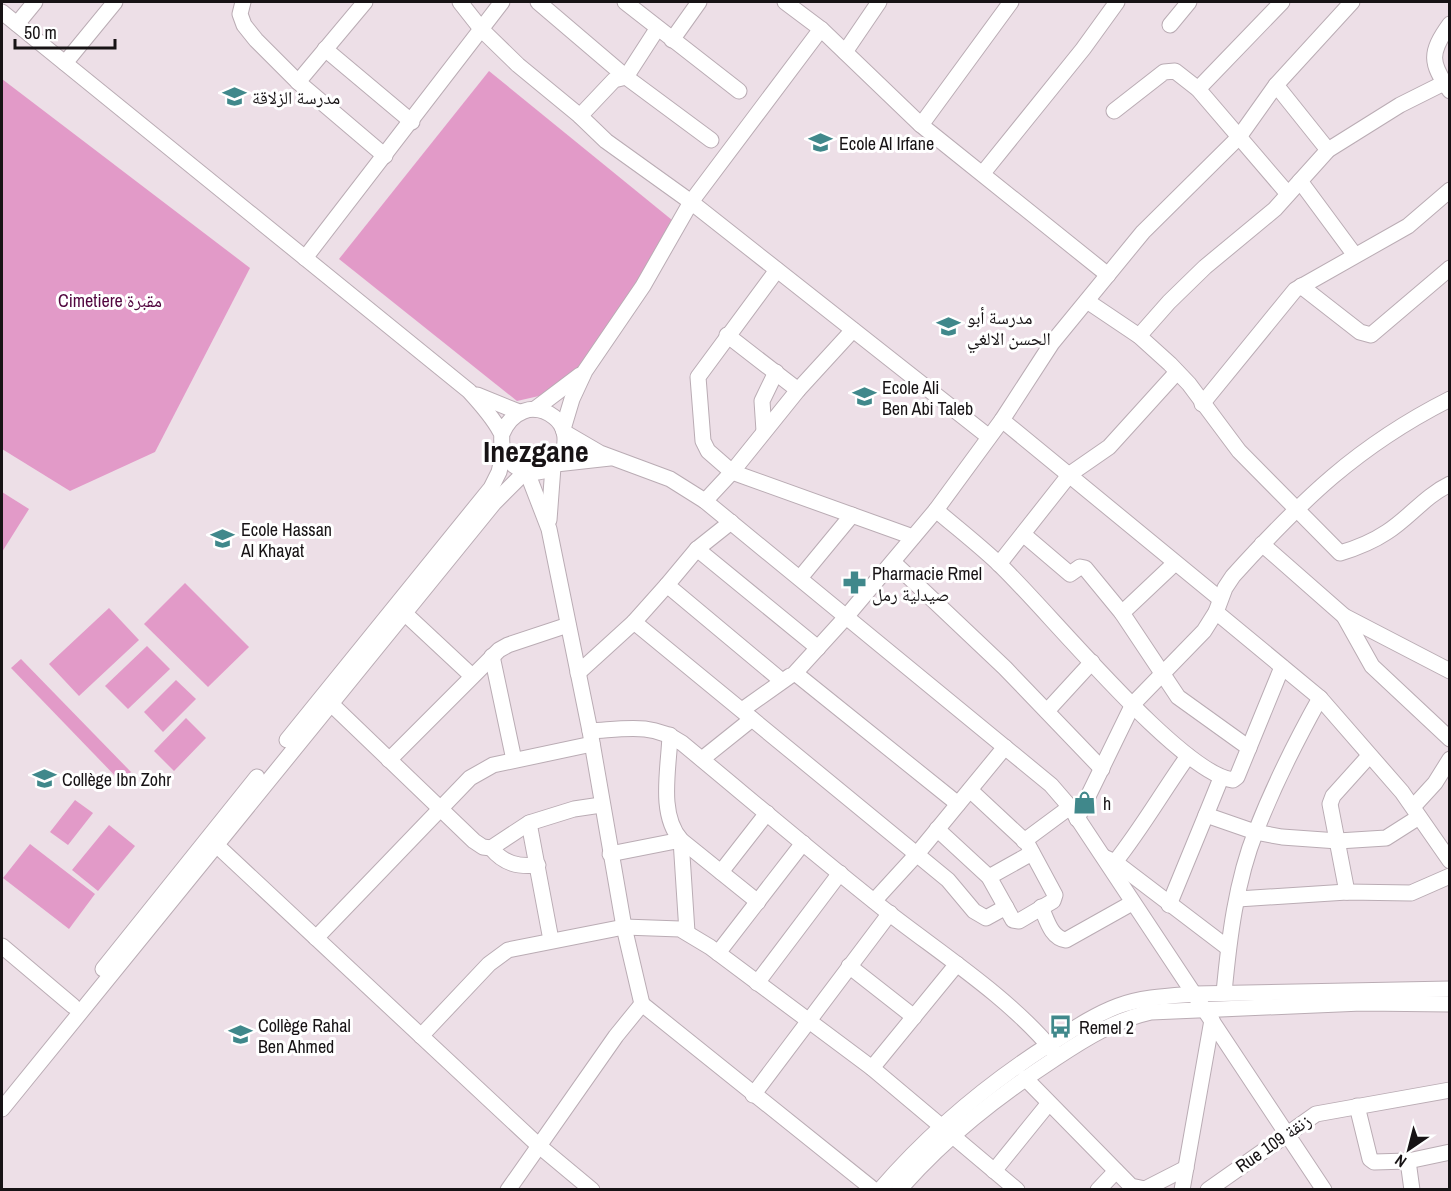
<svg xmlns="http://www.w3.org/2000/svg" width="1451" height="1191" viewBox="0 0 1451 1191" font-family="'Archivo Narrow','Noto Naskh Arabic',sans-serif">
  <style>
    .green { fill: #e29ac8 }
    .lines { fill: none; stroke-linecap: round; stroke-linejoin: round }
    .minor-casing { stroke: #baacb4; stroke-width: 17 }
    .minor { stroke: #fff; stroke-width: 15 }
    .labels { text-anchor: middle; dominant-baseline: central; stroke-width: 6; stroke-linejoin: round; paint-order: stroke }
    .poi-label { font-size: 18px; fill: #171315; stroke: #fff; text-anchor: start }
    .park-label { font-size: 18px; fill: #52063f; stroke: #fff }
    .street-label { font-size: 18px; fill: #171315; stroke: #fff }
    .town-label { font-size: 30px; font-weight: bold; fill: #171315; stroke: #fff }
  </style>
  <rect width="100%" height="100%" fill="#eddfe7"/>
  <g class="green">
    <polygon points="489,71 672,220 645,282 561,391 517,401 339,259"/>
    <polygon points="2,79 250,268 155,452 70,491 2,449"/>
    <polygon points="2,492 29,509 2,552"/>
    <polygon points="185,583 249,647 208,687 144,624"/>
    <polygon points="109,608 139,640 79,696 49,664"/>
    <polygon points="147,646 170,669 128,709 105,686"/>
    <polygon points="21,659 131,772 121,782 11,668"/>
    <polygon points="176,680 196,699 163,732 144,712"/>
    <polygon points="186,718 206,738 174,771 154,751"/>
    <polygon points="75,800 93,813 68,845 50,832"/>
    <polygon points="109,825 135,846 98,891 72,870"/>
    <polygon points="30,844 95,894 69,929 3,878"/>
  </g>
  <g class="lines">
    <defs>
      <g id="minor">
        <polyline points="243,2 240,14 244,25 256,40 298,82 385,156"/>
        <polyline points="460,2 482,30 518,65 580,116 606,141 691,202 989,437"/>
        <polyline points="538,2 626,77 711,140"/>
        <polyline points="625,2 739,91"/>
        <polyline points="785,2 821,29 921,125 1108,275"/>
        <path d="M2,12l467,379c11,12 23,25 31,40 3,4 1,7 2,13 2,18 18,30 36,28 26,-3 37,-39 16,-55 -21,-16 -43,-5 -52,17"/>
        <polyline points="17,24 35,2"/>
        <path d="M1450,24c-21,29 -20,39 0,67"/>
        <polyline points="1170,25 1189,2"/>
        <polyline points="672,40 699,2"/>
        <polyline points="325,49 412,122"/>
        <polyline points="845,52 879,2"/>
        <polyline points="65,63 115,2"/>
        <polyline points="298,82 365,2"/>
        <polyline points="1276,85 1328,150"/>
        <polyline points="1198,89 1282,2"/>
        <polyline points="1114,111 1164,72 1175,71 1198,89 1288,194"/>
        <polyline points="580,116 614,80 626,77 657,29"/>
        <polyline points="921,125 1011,2"/>
        <polyline points="983,173 1083,49 1117,2"/>
        <polyline points="1300,181 1354,254"/>
        <polyline points="305,258 502,2"/>
        <polyline points="777,270 698,377 703,441 708,451 732,472 913,537"/>
        <polyline points="1301,286 1360,332 1371,335 1450,268"/>
        <path d="M1087,301l52,35 31,28 19,20 50,67 101,102c17,-5 32,-11 47,-21 22,-14 38,-36 63,-48"/>
        <polyline points="727,335 798,390"/>
        <polyline points="1139,336 1169,302 1205,267 1275,209 1328,150 1400,105 1442,84"/>
        <polyline points="477,395 519,412"/>
        <polyline points="1202,404 1295,290 1408,226 1450,190"/>
        <polyline points="535,409 580,375"/>
        <polyline points="1002,420 1220,599"/>
        <polyline points="563,429 572,399 585,371 643,286 691,202 821,29"/>
        <polyline points="764,431 762,401 776,372"/>
        <polyline points="564,432 600,453 670,479 705,501 1051,785 1070,807 1324,1190"/>
        <polyline points="556,464 610,458"/>
        <polyline points="527,472 549,529 590,731 624,927 642,1004"/>
        <polyline points="705,501 732,472 798,390 853,330"/>
        <path d="M936,510c21,18 43,35 63,54 46,43 180,209 234,216l4,-3 45,-110"/>
        <polyline points="549,520 553,467"/>
        <polyline points="731,522 697,549 667,585 782,681"/>
        <polyline points="1023,534 1070,574 1080,567 1085,568 1122,613 1178,697 1249,748"/>
        <polyline points="1262,544 1344,616 1450,671"/>
        <polyline points="697,549 818,648"/>
        <polyline points="893,562 1005,668 1102,769"/>
        <polyline points="999,564 1070,474 1109,447 1177,372"/>
        <polyline points="800,578 852,515"/>
        <polyline points="667,585 634,622 948,880 974,911 986,918 1006,907"/>
        <polyline points="398,607 472,676"/>
        <polyline points="1216,612 1320,698 1402,792 1450,861"/>
        <polyline points="1122,613 1175,563"/>
        <polyline points="1344,616 1372,666 1450,739"/>
        <polyline points="492,656 514,760"/>
        <polyline points="578,673 634,622"/>
        <polyline points="325,698 474,841 483,847 491,848 529,823 574,809 601,805"/>
        <polyline points="742,710 790,676"/>
        <polyline points="1047,711 1092,662"/>
        <path d="M590,731c35,-2 61,-9 92,12 69,57 137,115 208,171 53,41 122,86 164,138"/>
        <path d="M670,735c-1,33 -12,79 11,105l77,62"/>
        <polyline points="287,740 491,488 499,472 504,451"/>
        <polyline points="702,759 752,719"/>
        <polyline points="389,760 499,650 508,645 568,625"/>
        <polyline points="1221,778 1206,815 1255,832 1282,837 1338,841 1386,838 1419,817"/>
        <polyline points="958,804 795,673 846,617 936,510 1002,420 1052,343 1143,232 1239,137 1276,85 1352,2"/>
        <polyline points="1413,807 1435,783 1450,759"/>
        <path d="M1077,819l56,-115 71,-73 12,-19 9,-24 8,-12c69,-76 124,-130 217,-177"/>
        <polyline points="529,823 551,940"/>
        <polyline points="937,829 989,877 1013,920 1019,921 1053,901 1055,895 1027,843 970,790"/>
        <polyline points="210,839 538,1145 592,1190"/>
        <polyline points="1024,841 1070,807"/>
        <path d="M491,848c13,16 27,19 47,17"/>
        <polyline points="610,854 681,840 687,932"/>
        <polyline points="1104,857 1115,862 1228,948"/>
        <path d="M1115,862c27,-34 48,-71 73,-106"/>
        <polyline points="721,872 767,813"/>
        <polyline points="989,877 1032,853"/>
        <polyline points="1347,892 1330,804 1333,796 1369,756"/>
        <polyline points="1238,899 1347,892 1411,893 1450,876"/>
        <polyline points="874,901 917,854 1005,747"/>
        <polyline points="1169,905 1206,815"/>
        <path d="M1041,907c6,13 10,31 25,33l66,-37"/>
        <polyline points="316,938 470,778 493,765 592,744"/>
        <polyline points="2,946 73,1006"/>
        <polyline points="718,953 803,843"/>
        <polyline points="849,966 914,1017"/>
        <polyline points="103,969 257,777"/>
        <polyline points="757,983 840,873"/>
        <path d="M1224,993c5,-54 12,-112 32,-162 18,-46 40,-90 64,-133"/>
        <polyline points="421,1036 489,964 508,950 624,927 680,929 710,947 872,1068 1017,1190"/>
        <polyline points="872,1068 957,964"/>
        <polyline points="1025,1078 1131,1186 1145,1189 1186,1168"/>
        <polyline points="753,1095 890,913"/>
        <polyline points="1357,1106 1370,1159 1374,1162 1408,1161 1450,1152"/>
        <polyline points="2,1109 494,503 525,472"/>
        <polyline points="1408,1161 1412,1190"/>
        <polyline points="994,1171 1049,1103"/>
        <polyline points="508,1190 616,1036 642,1004 874,1190"/>
        <path d="M880,1190c50,-58 106,-105 170,-146 22,-14 44,-29 68,-38 24,-9 51,-10 77,-12l255,-5"/>
        <path d="M899,1190c46,-53 99,-94 157,-132 30,-20 59,-38 95,-46l211,-9 88,1"/>
        <polyline points="1098,1190 1116,1171"/>
        <polyline points="1182,1190 1212,1020"/>
        <polyline points="1208,1190 1316,1114 1450,1090"/>
      </g>
    </defs>
    <use href="#minor" class="minor-casing"/>
    <use href="#minor" class="minor"/>
  </g>
  <defs>
    <symbol id="school-bare" viewBox="-9 -9 18 18"><path d="M0-5L7-2L0 1L-7-2ZM-4 1L0 2.5L4 1V4Q0 6-4 4Z" fill="#40888b" stroke="#fff" stroke-width="2.5" paint-order="stroke"/></symbol>
    <symbol id="pharmacy-bare" viewBox="-9 -9 18 18"><path d="M-2-6h4v4h4v4h-4v4h-4v-4h-4v-4h4Z" fill="#40888b" stroke="#fff" stroke-width="2.5" paint-order="stroke"/></symbol>
    <symbol id="shop-bare" viewBox="-9 -9 18 18"><path d="M-5-2.5h2.3a2.7 3.5 0 0 1 5.4 0H5L5.5 6h-11ZM-1.5-2.5h3a1.5 2.3 0 0 0-3 0Z" fill="#40888b" stroke="#fff" stroke-width="2.5" paint-order="stroke"/></symbol>
    <symbol id="bus-bare" viewBox="-9 -9 18 18"><path d="M-5-6H5V4H4V6H2V4H-2V6H-4V4H-5ZM-3.5-4V0h7V-4ZM-3.5 1.2v1.5H-2V1.2ZM2 1.2v1.5H3.5V1.2Z" fill="#40888b" stroke="#fff" stroke-width="2.5" paint-order="stroke"/></symbol>
  </defs>
  <g fill-rule="evenodd">
    <use href="#school-bare" x="218" y="80" width="33" height="33"/>
    <use href="#school-bare" x="804" y="126" width="33" height="33"/>
    <use href="#school-bare" x="932" y="310" width="33" height="33"/>
    <use href="#school-bare" x="848" y="380" width="33" height="33"/>
    <use href="#school-bare" x="206" y="522" width="33" height="33"/>
    <use href="#pharmacy-bare" x="838" y="566" width="33" height="33"/>
    <use href="#school-bare" x="28" y="762" width="33" height="33"/>
    <use href="#shop-bare" x="1068" y="786" width="33" height="33"/>
    <use href="#bus-bare" x="1044" y="1010" width="33" height="33"/>
    <use href="#school-bare" x="224" y="1018" width="33" height="33"/>
  </g>
  <g class="labels">
    <g class="poi-label">
      <text x="252" y="97">مدرسة الزلاقة</text>
      <text x="839" y="143">Ecole Al Irfane</text>
      <text x="967" y="317">مدرسة أبو<tspan x="967" dy="21">الحسن الالغي</tspan></text>
      <text x="882" y="387">Ecole Ali<tspan x="882" dy="21">Ben Abi Taleb</tspan></text>
      <text x="241" y="529">Ecole Hassan<tspan x="241" dy="21">Al Khayat</tspan></text>
      <text x="872" y="573">Pharmacie Rmel<tspan x="872" dy="21">صيدلية رمل</tspan></text>
      <text x="62" y="779">Collège Ibn Zohr</text>
      <text x="1103" y="803">h</text>
      <text x="258" y="1025">Collège Rahal<tspan x="258" dy="21">Ben Ahmed</tspan></text>
      <text x="1079" y="1027">Remel 2</text>
    </g>
    <g class="park-label">
      <text x="110" y="300">Cimetiere مقبرة</text>
    </g>
    <g class="street-label">
      <text transform="translate(1273 1143) rotate(-35)">Rue 109 زنقة</text>
    </g>
    <g class="town-label">
      <text x="536" y="451">Inezgane</text>
    </g>
  </g>
  <rect width="1451" height="1191" fill="none" stroke="#171315" stroke-width="6"/>
  <g transform="translate(1409 1149) rotate(215)" stroke="#ffffff" stroke-width="4.5" paint-order="stroke">
  <path d="M0-4.5L10 22L0 15L-10 22Z" fill="#171315"/>
  <text y="-9" font-size="16" font-weight="bold" text-anchor="middle" fill="#171315">N</text>
  </g>
  <path d="M15 39v9h100v-9" fill="none" stroke="#171315" stroke-width="3"/>
  <text x="24" y="39" font-size="18" fill="#171315" stroke="#ffffff" stroke-width="4.5" paint-order="stroke">50 m</text>
</svg>
